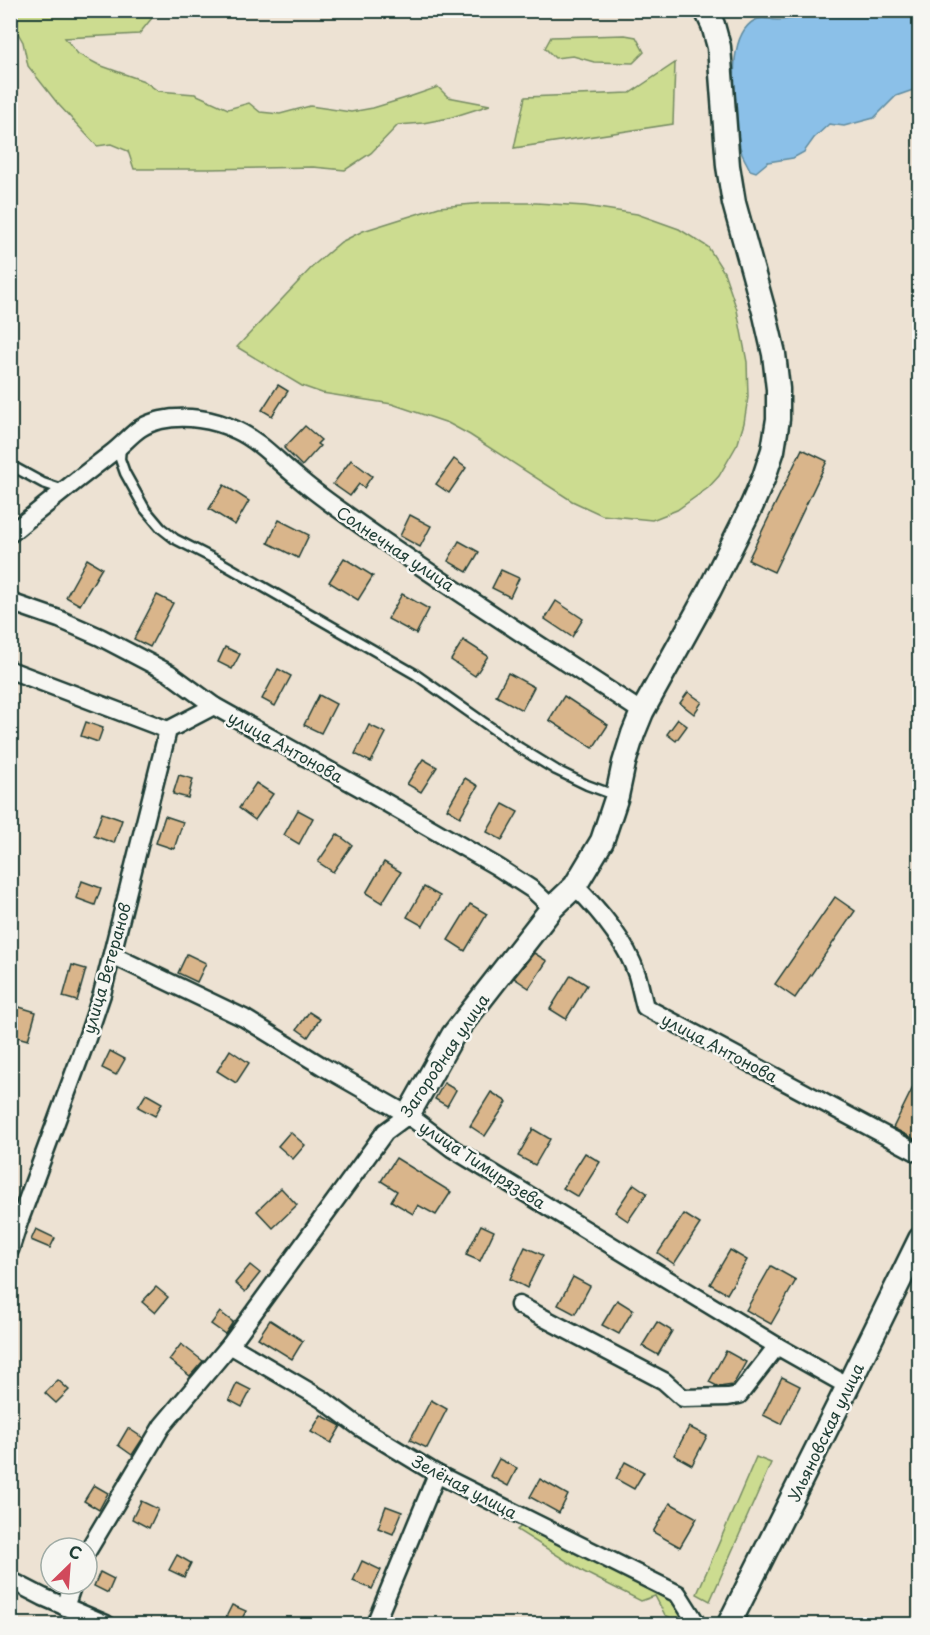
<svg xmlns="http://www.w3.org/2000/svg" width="930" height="1635" viewBox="0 0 930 1635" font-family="'Playpen Sans',sans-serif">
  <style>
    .green { fill: #ccdc90; stroke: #768c62; stroke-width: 1.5 }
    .water { fill: #8bc0e8; stroke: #608ca0; stroke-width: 1.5 }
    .building { fill: #d9b58b; stroke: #1f3d34; stroke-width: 1.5 }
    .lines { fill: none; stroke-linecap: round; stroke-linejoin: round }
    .lane-casing { stroke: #1f3d34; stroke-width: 13 }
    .street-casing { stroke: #1f3d34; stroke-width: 21 }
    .secondary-casing { stroke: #1f3d34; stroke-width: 27 }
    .lane { stroke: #f6f6f2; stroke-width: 8 }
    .street { stroke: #f6f6f2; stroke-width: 16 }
    .secondary { stroke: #f6f6f2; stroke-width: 22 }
    .labels { text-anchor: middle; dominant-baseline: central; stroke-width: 5; stroke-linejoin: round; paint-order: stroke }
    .street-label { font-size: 16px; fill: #1f3d34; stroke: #f6f6f2 }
  </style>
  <rect width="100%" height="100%" fill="#ede2d3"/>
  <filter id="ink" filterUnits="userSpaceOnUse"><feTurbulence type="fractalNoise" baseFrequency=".0167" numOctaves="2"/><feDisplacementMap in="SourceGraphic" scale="12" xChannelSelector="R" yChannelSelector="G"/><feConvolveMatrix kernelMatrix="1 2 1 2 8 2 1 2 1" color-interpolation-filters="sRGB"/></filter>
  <g filter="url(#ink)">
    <g class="green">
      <polygon points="11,10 141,11 152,18 139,34 65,38 78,54 99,65 144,81 158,91 195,94 228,109 249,103 260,112 280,114 310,106 351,112 373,108 409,97 438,87 448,97 490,105 449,118 423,123 398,125 371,153 345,170 313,167 209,169 134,169 128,151 111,144 97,146 58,104 28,66 23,42 11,21"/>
      <polygon points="625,35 636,37 644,52 633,63 594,62 573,56 555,58 545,48 551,37"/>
      <polygon points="675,63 673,124 514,148 525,97 630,93"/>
      <polygon points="485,203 536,203 585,206 637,214 679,229 708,247 724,272 737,310 747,362 748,397 744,423 738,443 719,476 708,488 677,510 652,520 602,515 572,501 470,435 448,423 392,404 322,393 302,386 237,347 315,264 341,242 363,231 439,207"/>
      <polygon points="756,1457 771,1463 710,1601 697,1594"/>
      <polygon points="525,1523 667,1594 687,1619 681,1623 665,1615 655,1596 641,1601 584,1572 517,1530"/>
    </g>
    <path class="water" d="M813,10l5,1 3,4 27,1 32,-5h39v77l-23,8 -22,22 -30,8 -15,-2 -15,14 -10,14 -11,6 -25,4 -12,10 -6,-2c-2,-5 -6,-11 -8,-16 -5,-15 -5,-31 -6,-47 -2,-24 -7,-73 19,-87 8,-4 14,0 22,0 11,0 27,-2 36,-10z"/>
    <g class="building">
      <polygon points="278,385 288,391 272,416 262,410"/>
      <polygon points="305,426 321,440 317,444 320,446 302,466 284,448"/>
      <polygon points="802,449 827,461 774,572 748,560"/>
      <polygon points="454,459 466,468 449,493 436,484"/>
      <polygon points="351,460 372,476 364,488 359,484 350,496 333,484"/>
      <polygon points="224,485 249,501 235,525 209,509"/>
      <polygon points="410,515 431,526 420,547 400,536"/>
      <polygon points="279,520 309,535 298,558 268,543"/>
      <polygon points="459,541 479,552 467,572 448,561"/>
      <polygon points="344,558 373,576 358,600 329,582"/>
      <polygon points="87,559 102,568 80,605 66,597"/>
      <polygon points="501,570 519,578 510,597 492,588"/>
      <polygon points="402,594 429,609 416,634 388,619"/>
      <polygon points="157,595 173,603 150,647 134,639"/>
      <polygon points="556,601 583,619 572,637 545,619"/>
      <polygon points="463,640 488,656 475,676 451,660"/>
      <polygon points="225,647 240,654 232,669 218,662"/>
      <polygon points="278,669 291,676 275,706 262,699"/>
      <polygon points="508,673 534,687 522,710 496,696"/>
      <polygon points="688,692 702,702 694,714 680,703"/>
      <polygon points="319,695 336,704 321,733 304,725"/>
      <polygon points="564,696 608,725 593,748 549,720"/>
      <polygon points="678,719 687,726 676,741 667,734"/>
      <polygon points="86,722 103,728 98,742 81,736"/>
      <polygon points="369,725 386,733 371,762 355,754"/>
      <polygon points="423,759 437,767 421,792 407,784"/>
      <polygon points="179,775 193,779 188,798 173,794"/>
      <polygon points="465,778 478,786 460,817 447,809"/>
      <polygon points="256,783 273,794 255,820 239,808"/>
      <polygon points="503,804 518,812 502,840 487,832"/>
      <polygon points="298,810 313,818 299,844 284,835"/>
      <polygon points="102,813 122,820 114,843 94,836"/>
      <polygon points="165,816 183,822 174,849 156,843"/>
      <polygon points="337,834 352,845 333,872 318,862"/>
      <polygon points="384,862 401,872 382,903 366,893"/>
      <polygon points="82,881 101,888 95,905 76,898"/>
      <polygon points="424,887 440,896 423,926 407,917"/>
      <polygon points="835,897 855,911 795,998 775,984"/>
      <polygon points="470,904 487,914 465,951 448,940"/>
      <polygon points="534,953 547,961 529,988 514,978"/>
      <polygon points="187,954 206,963 197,982 178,973"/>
      <polygon points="72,965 86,969 77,1001 63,997"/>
      <polygon points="571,975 587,985 566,1019 550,1009"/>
      <polygon points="16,1006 36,1012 28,1040 10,1035 10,1026"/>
      <polygon points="309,1012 320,1019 308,1037 297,1029"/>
      <polygon points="230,1050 249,1063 236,1083 217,1071"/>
      <polygon points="110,1051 125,1059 116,1075 102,1068"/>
      <polygon points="920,1073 920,1132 916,1140 893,1128"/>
      <polygon points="444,1083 456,1090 447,1106 435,1099"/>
      <polygon points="491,1092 507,1102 485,1136 470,1126"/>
      <polygon points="146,1094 162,1103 155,1116 138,1107"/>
      <polygon points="533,1129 550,1139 535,1165 518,1156"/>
      <polygon points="290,1132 305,1145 293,1159 278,1146"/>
      <polygon points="585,1153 600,1162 578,1197 563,1188"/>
      <polygon points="396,1158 451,1192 436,1215 418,1205 413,1214 391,1201 397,1191 381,1181"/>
      <polygon points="634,1184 647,1193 628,1221 615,1212"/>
      <polygon points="281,1188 297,1205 273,1228 257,1211"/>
      <polygon points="684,1214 700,1224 674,1264 658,1253"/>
      <polygon points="481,1225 494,1231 480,1261 466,1255"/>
      <polygon points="36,1229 55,1238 50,1248 31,1240"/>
      <polygon points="525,1247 543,1255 527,1288 510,1279"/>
      <polygon points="730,1250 747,1260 727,1294 710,1284"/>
      <polygon points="250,1265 260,1273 245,1292 235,1283"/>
      <polygon points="771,1266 796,1280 771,1324 746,1310"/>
      <polygon points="573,1277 590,1286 575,1314 558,1305"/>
      <polygon points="156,1287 168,1297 155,1313 142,1302"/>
      <polygon points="617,1300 633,1310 619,1334 602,1325"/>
      <polygon points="220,1312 233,1322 225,1334 211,1324"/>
      <polygon points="270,1320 303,1341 292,1359 258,1338"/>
      <polygon points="657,1322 672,1331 658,1355 642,1346"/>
      <polygon points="181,1344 203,1361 190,1376 169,1360"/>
      <polygon points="726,1351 746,1362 733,1385 719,1387 709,1382"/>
      <polygon points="782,1377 800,1386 781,1424 763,1415"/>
      <polygon points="58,1380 69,1390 56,1403 45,1393"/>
      <polygon points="237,1383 251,1390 242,1407 229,1400"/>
      <polygon points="431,1400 447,1409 427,1448 410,1440"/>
      <polygon points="321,1415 341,1426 331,1443 311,1432"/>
      <polygon points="689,1427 707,1436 692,1465 674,1455"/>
      <polygon points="128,1428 143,1438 132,1455 118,1445"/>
      <polygon points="499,1459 517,1468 508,1486 490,1476"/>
      <polygon points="625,1462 644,1472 634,1489 616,1479"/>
      <polygon points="540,1479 568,1495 559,1513 530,1497"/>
      <polygon points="94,1485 108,1493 99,1510 84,1501"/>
      <polygon points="141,1501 158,1509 149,1528 132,1519"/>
      <polygon points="670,1503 697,1518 680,1547 653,1532"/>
      <polygon points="386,1506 402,1512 393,1534 378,1528"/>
      <polygon points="177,1555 191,1563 184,1577 169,1570"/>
      <polygon points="362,1561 381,1570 372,1589 353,1581"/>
      <polygon points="100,1572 114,1579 108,1593 94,1586"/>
      <polygon points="232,1605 246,1611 239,1624 231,1624 224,1621"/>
    </g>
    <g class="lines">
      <defs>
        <g id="lane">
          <polyline points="121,447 120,459 125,473 145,509 161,528 175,539 220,562 415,674 520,748 556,770 587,785 617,796"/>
          <polyline points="10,465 43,483 64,490"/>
        </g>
        <g id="street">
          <path d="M10,534c34,-28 68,-55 103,-82 19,-15 22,-26 48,-32 24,-5 53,-1 75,10 24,11 41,31 61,47 17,15 36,28 54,41 95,68 194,130 291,194"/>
          <polyline points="10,602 59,619 100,637 169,673 214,706 359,787 496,866 533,890 552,908"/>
          <polyline points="10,670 168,730"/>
          <path d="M575,886c25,25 51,55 62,89 3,10 5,21 8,32l275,147"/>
          <polyline points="112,955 244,1018 322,1066 408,1115 453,1149 777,1346 848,1386"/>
          <polyline points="10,1250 19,1222 86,1041 102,994 168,730 214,706"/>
          <polyline points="519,1305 664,1381 683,1398 728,1397 739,1395 777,1346"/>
          <polyline points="230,1345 322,1399 361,1428 437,1474 678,1594 697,1624"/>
          <polyline points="87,1552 162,1426 230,1345 385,1132 408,1115"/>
          <polyline points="10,1580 43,1597 106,1624"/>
          <polyline points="65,1607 73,1584"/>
          <polyline points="375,1624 437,1474"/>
        </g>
        <g id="secondary">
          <polyline points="408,1115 453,1035 552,908 575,886 602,841 617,796 624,763 633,734 642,712 709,591 752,505 764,477 773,450 778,419 778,389 774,354 765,315 734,203 728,166 719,47 713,25 706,10"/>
          <polyline points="729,1624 848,1386 920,1239"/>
        </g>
      </defs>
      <use href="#lane" class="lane-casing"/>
      <use href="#street" class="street-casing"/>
      <use href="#secondary" class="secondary-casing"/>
      <use href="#lane" class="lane"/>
      <use href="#street" class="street"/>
      <use href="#secondary" class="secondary"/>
    </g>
  </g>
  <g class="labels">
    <g class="street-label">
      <text transform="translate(396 548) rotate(34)">Солнечная улица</text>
      <text transform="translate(286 746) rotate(29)">улица Антонова</text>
      <text transform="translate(106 968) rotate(-74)">улица Ветеранов</text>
      <text transform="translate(720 1047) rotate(28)">улица Антонова</text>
      <text transform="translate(444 1055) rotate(-56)">Загородная улица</text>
      <text transform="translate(483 1164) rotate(33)">улица Тимирязева</text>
      <text transform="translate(825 1432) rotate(-64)">Ульяновская улица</text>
      <text transform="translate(465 1486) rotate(28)">Зелёная улица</text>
    </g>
  </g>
  <rect width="930" height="1635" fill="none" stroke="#f6f6f2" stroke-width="36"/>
  <rect x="18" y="18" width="894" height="1599" fill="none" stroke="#1f3d34" stroke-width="2" filter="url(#ink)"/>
  <g transform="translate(69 1566) rotate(25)"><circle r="28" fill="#f6f6f2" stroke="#a0aca6" stroke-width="1.5"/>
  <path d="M0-4.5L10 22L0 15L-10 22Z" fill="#d1495b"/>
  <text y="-9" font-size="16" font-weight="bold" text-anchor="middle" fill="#1f3d34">С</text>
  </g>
</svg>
